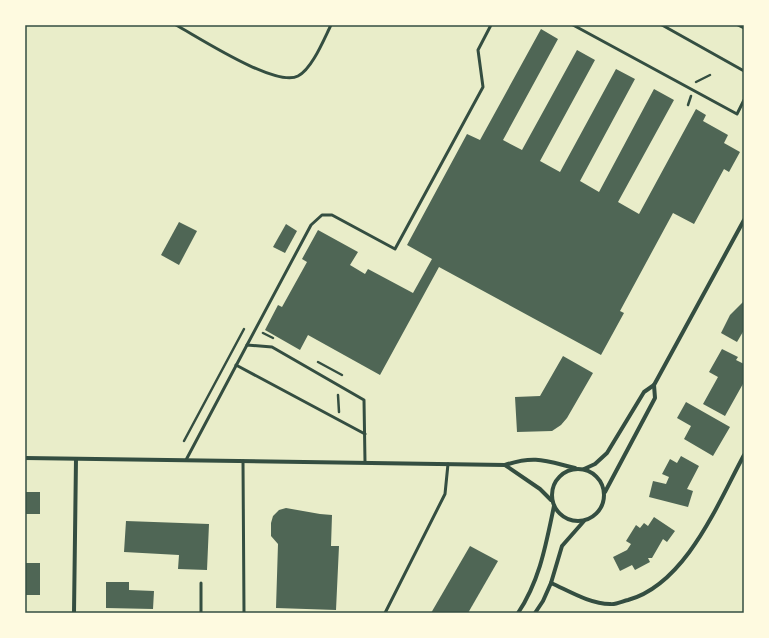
<svg xmlns="http://www.w3.org/2000/svg" width="769" height="638" viewBox="0 0 769 638" font-family="'PT Serif',serif">
  <style>
    .building { fill: #4f6655 }
    .lines { fill: none; stroke-linecap: round; stroke-linejoin: round }
    .path { stroke: #344e41; stroke-width: 2.5 }
    .service { stroke: #344e41; stroke-width: 3 }
    .minor { stroke: #344e41; stroke-width: 4 }
    .neatline { fill: none; stroke: #344e41; stroke-width: 1.5 }
  </style>
  <rect width="100%" height="100%" fill="#e9edc9"/>
  <g class="building">
    <polygon points="541,29 558,39 503,140 522,150 577,50 595,60 540,161 560,172 616,69 635,79 580,181 599,192 654,89 674,100 618,202 639,214 696,109 706,115 703,121 728,135 724,143 740,152 729,172 724,169 694,224 673,213 620,311 624,313 601,355 439,267 380,375 308,335 300,350 265,330 278,305 282,307 307,262 302,259 318,230 358,252 350,265 365,274 368,269 413,293 432,259 407,245 467,134 480,140"/>
    <polygon points="179,222 197,231 179,265 161,255"/>
    <polygon points="286,224 297,231 285,253 273,247"/>
    <polygon points="744,301 744,330 737,342 721,333 730,315"/>
    <polygon points="722,349 738,357 736,360 744,364 744,382 725,416 703,404 718,377 709,372"/>
    <polygon points="563,356 593,373 567,418 561,425 552,431 517,432 515,397 540,396"/>
    <polygon points="686,402 730,427 713,456 684,439 691,426 677,418"/>
    <polygon points="681,456 699,466 687,489 693,491 688,507 649,497 653,481 666,484 669,477 662,474 670,459 677,463"/>
    <rect x="25" y="492" width="15" height="22"/>
    <polygon points="286,508 320,514 332,515 331,546 339,546 336,610 276,608 278,544 271,536 271,523 273,516 279,510"/>
    <polygon points="654,517 675,531 667,542 663,539 652,558 648,558 650,562 635,570 632,565 620,571 613,557 627,550 631,544 626,541 636,525 640,528 644,523 648,526"/>
    <polygon points="126,521 209,524 207,570 178,569 179,555 124,552"/>
    <polygon points="470,546 498,561 468,613 431,613"/>
    <rect x="25" y="563" width="15" height="32"/>
    <polygon points="106,582 129,582 129,590 154,591 153,609 106,608"/>
  </g>
  <g class="lines">
    <g class="path">
      <polyline points="696,82 710,75"/>
      <polyline points="688,105 691,96"/>
      <polyline points="263,333 273,338"/>
      <polyline points="318,362 342,375"/>
      <polyline points="338,395 339,412"/>
      <polyline points="184,441 244,329"/>
    </g>
    <g class="service">
      <path d="M176,25c22,12 100,63 122,51 14,-7 26,-37 33,-51"/>
      <polyline points="573,25 737,114 744,100"/>
      <polyline points="662,25 744,71"/>
      <polyline points="738,25 744,28"/>
      <polyline points="247,345 311,225 322,215 332,215 395,249 483,87 478,50 491,25"/>
      <polyline points="236,365 365,434"/>
      <polyline points="186,460 247,345 272,347 364,400 365,462"/>
      <polyline points="243,461 244,613"/>
      <polyline points="201,613 201,583"/>
      <polyline points="385,613 445,494 448,464"/>
    </g>
    <g class="minor">
      <path d="M25,458l480,7c30,-10 41,-4 70,3"/>
      <polyline points="505,465 540,489 551,500"/>
      <circle cx="578" cy="495" r="26"/>
      <polyline points="584,469 595,464 607,453 644,392 654,385 744,220"/>
      <polyline points="605,492 655,398 654,385"/>
      <path d="M551,583c18,8 39,21 59,21 6,1 13,-3 18,-4 58,-16 90,-97 116,-145"/>
      <polyline points="74,613 76,459"/>
      <path d="M518,613c22,-33 28,-69 36,-107"/>
      <polyline points="535,613 543,601 551,583 562,546 584,521"/>
    </g>
  </g>
  <rect width="769" height="638" fill="none" stroke="#fefae0" stroke-width="52"/>
  <rect x="26" y="26" width="717" height="586" class="neatline"/>
</svg>
